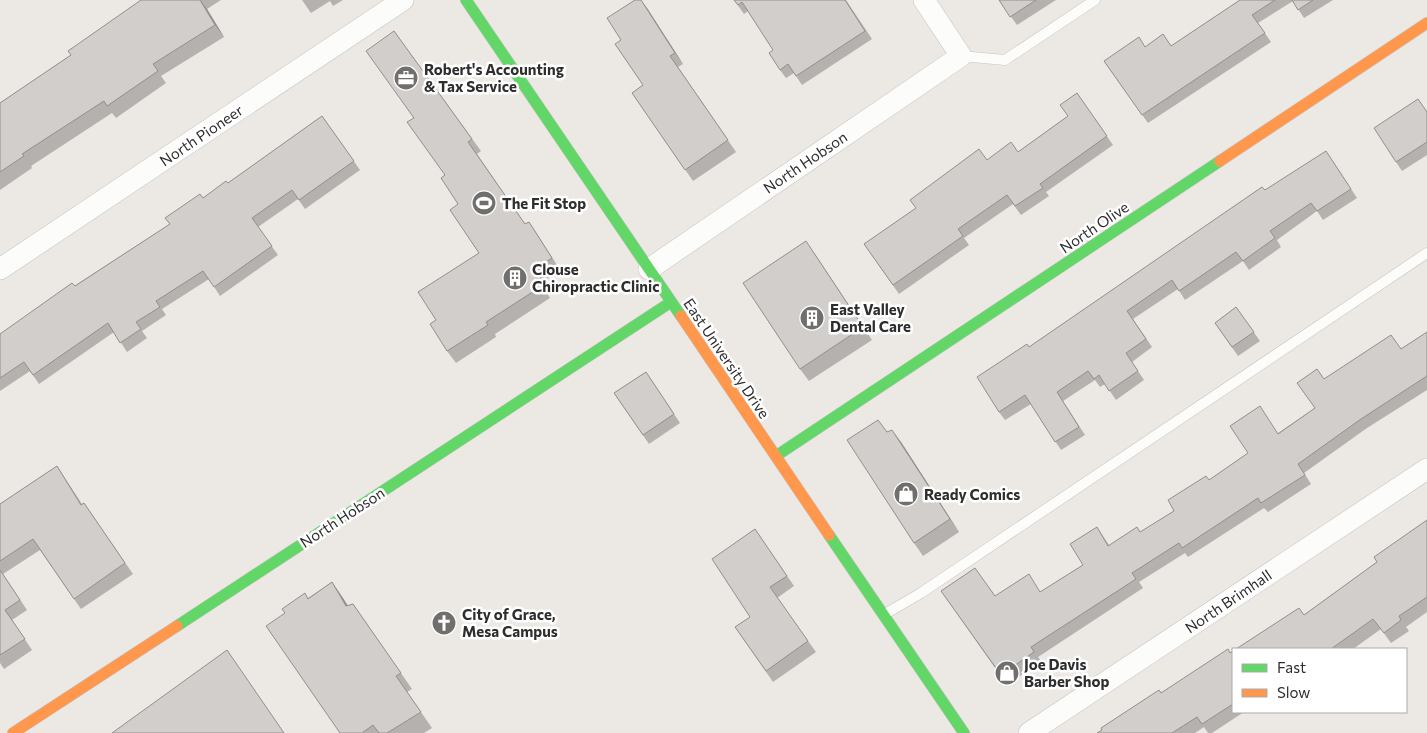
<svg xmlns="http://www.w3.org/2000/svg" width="1427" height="733" viewBox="0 0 1427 733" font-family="Commissioner,sans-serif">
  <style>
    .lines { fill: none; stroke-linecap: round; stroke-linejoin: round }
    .lane-casing { stroke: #c5c4c5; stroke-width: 11 }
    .street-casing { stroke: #c5c4c5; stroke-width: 22 }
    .fast-casing { stroke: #c5c4c5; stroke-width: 12 }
    .slow-casing { stroke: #c5c4c5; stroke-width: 12 }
    .lane { stroke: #fcfcfb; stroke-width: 10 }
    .street { stroke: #fcfcfb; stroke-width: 21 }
    .fast { stroke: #63d668; stroke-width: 11 }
    .slow { stroke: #ff974d; stroke-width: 11 }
    .wall { fill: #b4b1af }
    .shaded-wall { fill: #92908e }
    .building { fill: #d1cecb; stroke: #92908e }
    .labels { text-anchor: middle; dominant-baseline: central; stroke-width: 5; stroke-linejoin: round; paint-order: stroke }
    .poi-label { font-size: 15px; font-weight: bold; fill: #2e2e2e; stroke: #fff; text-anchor: start }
    .street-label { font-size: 15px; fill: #2e2e2e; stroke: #fff }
  </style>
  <rect width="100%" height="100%" fill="#ece8e4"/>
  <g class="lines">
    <defs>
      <g id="lane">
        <polyline points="961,56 1005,60 1095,0"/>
        <polyline points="885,614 921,593 1427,253"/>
      </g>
      <g id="street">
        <polyline points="0,269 403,0"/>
        <polyline points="649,269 961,56 924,0"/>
        <polyline points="1029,733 1427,469"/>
      </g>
      <g id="fast">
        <polyline points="466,0 681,316"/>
        <polyline points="776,456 1220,161"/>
        <polyline points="829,535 964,733"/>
        <polyline points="177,626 671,302"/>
      </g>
      <g id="slow">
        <polyline points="1220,161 1427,23"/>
        <polyline points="681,316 829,535"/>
        <polyline points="13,733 177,626"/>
      </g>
    </defs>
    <use href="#lane" class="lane-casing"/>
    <use href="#street" class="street-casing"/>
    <use href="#fast" class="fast-casing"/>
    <use href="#slow" class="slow-casing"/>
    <use href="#lane" class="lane"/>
    <use href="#street" class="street"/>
    <use href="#fast" class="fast"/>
    <use href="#slow" class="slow"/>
  </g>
  <g class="wall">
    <polygon points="141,0 221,0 207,9 224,37 161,76 166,83 116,118 112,113 31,166 32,168 0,190 0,103 71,55"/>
    <polygon points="302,0 343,0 333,6 330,1 311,13"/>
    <polygon points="734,0 846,0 872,39 802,85 794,73 786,78 780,70 773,50 748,11 744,14"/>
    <polygon points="999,0 1056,0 1017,25"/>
    <polygon points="1240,0 1333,0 1304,18 1293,1 1258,23 1271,42 1148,123 1104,61 1146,47 1171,46"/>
    <polygon points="647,8 683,64 678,67 736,152 693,181 632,93 643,85 621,40"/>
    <polygon points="394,31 481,151 477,154 525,224 529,222 560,270 541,283 550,298 495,334 496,337 456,363 447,351 436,320 479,253 445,175 413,118"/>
    <polygon points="1077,93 1113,145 1046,192 1049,196 1021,215 1013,204 964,238 969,245 899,294 864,244 987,160 1018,152 1068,116"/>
    <polygon points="1427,112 1427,155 1402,171 1396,162"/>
    <polygon points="322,116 360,170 305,209 298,199 258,227 278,255 220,296 209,279 162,309 166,315 142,331 147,338 127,352 114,332 39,384 30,371 0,391 0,334 170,224 203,198 228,183"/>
    <polygon points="1332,160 1357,198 1323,220 1317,211 1277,240 1281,247 1249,270 1243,261 1185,300 1178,289 1133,319 1152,347 1132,362 1144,380 1116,400 1105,384 1100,387 1095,380 1063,401 1085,435 1061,450 1031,404 1005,420 999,412 1029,347 1265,190"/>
    <polygon points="815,254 872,340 809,381 800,369"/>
    <polygon points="1236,307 1260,341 1238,356 1215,323"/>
    <polygon points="1427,332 1427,390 1367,428 1304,473 1311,484 1268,512 1264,508 1188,557 1185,553 1139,582 1143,588 1038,657 1041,661 1007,685 941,591 995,596 1041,592 1083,565 1097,527 1109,545 1141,532 1174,511 1209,480 1315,408 1324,379 1401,349"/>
    <polygon points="646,372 680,423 649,444 614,393"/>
    <polygon points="887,432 901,442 959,532 923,556 914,543"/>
    <polygon points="57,466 82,504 84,503 133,574 81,609 40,550 3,574 27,610 12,620 32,650 4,669 0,663 0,504"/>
    <polygon points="1427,520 1427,612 1406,627 1409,631 1391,643 1381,629 1353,649 1236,649 1304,615 1377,562"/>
    <polygon points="755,529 794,586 777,598 816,652 773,682 735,627 750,617"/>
    <polygon points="332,582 348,606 353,604 412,689 407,692 432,728 424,733 340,733 308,598"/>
    <polygon points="1233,651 1233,712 1244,712 1212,733 1208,733 1204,727 1195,733 1097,733 1161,693"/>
  </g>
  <g class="shaded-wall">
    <polygon points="200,0 207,9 224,37 215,25"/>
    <polygon points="641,0 647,8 683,64 675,53"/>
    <polygon points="529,222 537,234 560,270 552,258"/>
    <polygon points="892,430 901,442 959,532 950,519"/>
    <polygon points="332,582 343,598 358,622 346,606"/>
  </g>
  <g class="building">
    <polygon points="141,0 200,0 215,25 153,64 158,71 107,106 104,101 22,154 24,156 0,172 0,103 71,55 68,51"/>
    <polygon points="635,0 641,0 675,53 670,56 728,140 685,170 632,93 643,85 615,44 621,40 607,18"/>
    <polygon points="734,0 845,0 865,31 796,76 788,64 780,70 769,53 773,50 742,2 738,5"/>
    <polygon points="999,0 1036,0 1010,17"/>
    <polygon points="1240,0 1275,0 1252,15 1265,33 1142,115 1104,61 1139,37 1145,47 1163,34 1171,46"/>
    <polygon points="1292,0 1313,0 1298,10"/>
    <polygon points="394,31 472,139 468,142 525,224 529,222 552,258 532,271 542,286 486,322 488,325 447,351 430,324 436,320 418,292 479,253 450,210 458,204 441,178 445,175 407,122 414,118 366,51"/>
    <polygon points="1077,93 1107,136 1040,184 1043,188 1015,206 1007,195 958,229 963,236 893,285 864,244 916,208 910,200 979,149 987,160 1011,142 1018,152 1068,116 1060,105"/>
    <polygon points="1418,99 1427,112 1427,142 1396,162 1374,128"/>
    <polygon points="322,116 354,161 299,200 292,190 252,218 272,246 214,287 203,271 156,301 160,307 136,322 141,329 120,343 108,323 33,375 24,362 0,378 0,334 72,283 75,286 170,224 165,218 200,194 203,198 226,181 228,183"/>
    <polygon points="1326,151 1351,189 1317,211 1311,203 1270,231 1275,238 1243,261 1236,252 1179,291 1172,280 1127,311 1146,339 1126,353 1138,371 1109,391 1099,375 1094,379 1088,371 1057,392 1079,427 1055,442 1025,395 999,412 977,377 1027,344 1029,347 1262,187 1265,190"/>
    <polygon points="806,241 863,327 800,369 743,283"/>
    <polygon points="1236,307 1254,332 1232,347 1215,323"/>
    <polygon points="1427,332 1427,376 1361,419 1298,464 1305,475 1261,503 1258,498 1182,548 1179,543 1132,573 1136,579 1031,647 1034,652 1001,675 941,591 975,568 995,596 1029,574 1040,592 1083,565 1070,544 1097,527 1108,546 1137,527 1140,532 1174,511 1168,500 1206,476 1209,480 1248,453 1230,426 1260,406 1278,434 1315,408 1297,383 1317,369 1324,379 1391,335 1401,349"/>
    <polygon points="646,372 674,414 643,435 614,393"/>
    <polygon points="878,420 887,432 892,430 950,519 914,543 847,440"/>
    <polygon points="57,466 81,505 84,503 125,563 74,599 33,539 0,561 0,504"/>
    <polygon points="1427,520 1427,597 1399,616 1401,620 1384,633 1373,619 1331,649 1236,649 1299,608 1304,615 1377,562 1374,557"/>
    <polygon points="755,529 787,576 770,587 808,641 766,671 735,627 750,617 712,559"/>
    <polygon points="0,570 20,600 5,610 25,639 0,655"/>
    <polygon points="332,582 346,606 353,604 401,673 396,676 421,712 387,733 379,733 373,725 362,733 340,733 266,626 285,613 282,609 305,593 308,599"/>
    <polygon points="1228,649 1230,653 1233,651 1233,704 1202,724 1197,717 1172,733 1097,733 1102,730 1101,728 1159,690 1161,693"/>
    <polygon points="227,650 284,733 112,733"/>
  </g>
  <defs>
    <symbol id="office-disc" viewBox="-11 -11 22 22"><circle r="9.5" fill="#706f6e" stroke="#fff"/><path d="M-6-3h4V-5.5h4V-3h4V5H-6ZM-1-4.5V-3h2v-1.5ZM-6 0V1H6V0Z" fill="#fff"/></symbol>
    <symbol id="stadium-disc" viewBox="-11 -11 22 22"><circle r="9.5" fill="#706f6e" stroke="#fff"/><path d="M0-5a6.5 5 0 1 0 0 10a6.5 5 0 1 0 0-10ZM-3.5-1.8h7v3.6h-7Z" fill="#fff"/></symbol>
    <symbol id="building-disc" viewBox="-11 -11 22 22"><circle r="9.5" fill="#706f6e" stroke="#fff"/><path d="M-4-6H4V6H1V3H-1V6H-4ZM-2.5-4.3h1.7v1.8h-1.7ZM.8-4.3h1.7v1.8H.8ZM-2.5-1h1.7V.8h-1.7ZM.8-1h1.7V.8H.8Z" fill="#fff"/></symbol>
    <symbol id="shop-disc" viewBox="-11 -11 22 22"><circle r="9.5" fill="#706f6e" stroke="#fff"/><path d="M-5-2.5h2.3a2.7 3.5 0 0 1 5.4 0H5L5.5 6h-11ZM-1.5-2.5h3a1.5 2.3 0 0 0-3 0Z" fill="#fff"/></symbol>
    <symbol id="church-disc" viewBox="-11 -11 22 22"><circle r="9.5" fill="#706f6e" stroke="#fff"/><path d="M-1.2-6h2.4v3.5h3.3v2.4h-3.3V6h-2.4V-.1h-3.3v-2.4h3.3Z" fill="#fff"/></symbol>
  </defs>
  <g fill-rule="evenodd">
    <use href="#office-disc" x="392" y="64" width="28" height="28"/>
    <use href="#stadium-disc" x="470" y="189" width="28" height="28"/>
    <use href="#building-disc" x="501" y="264" width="28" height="28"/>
    <use href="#building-disc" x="798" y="304" width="28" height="28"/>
    <use href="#shop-disc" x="892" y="480" width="28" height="28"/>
    <use href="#church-disc" x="430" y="609" width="28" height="28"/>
    <use href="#shop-disc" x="993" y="659" width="28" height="28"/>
  </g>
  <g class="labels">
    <g class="poi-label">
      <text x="424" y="69">Robert's Accounting<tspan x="424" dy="17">&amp; Tax Service</tspan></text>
      <text x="502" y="203">The Fit Stop</text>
      <text x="532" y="269">Clouse<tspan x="532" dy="17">Chiropractic Clinic</tspan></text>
      <text x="830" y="309">East Valley<tspan x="830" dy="17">Dental Care</tspan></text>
      <text x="924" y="494">Ready Comics</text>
      <text x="462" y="614">City of Grace,<tspan x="462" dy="17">Mesa Campus</tspan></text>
      <text x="1024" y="664">Joe Davis<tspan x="1024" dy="17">Barber Shop</tspan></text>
    </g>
    <g class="street-label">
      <text transform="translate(201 135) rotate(-34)">North Pioneer</text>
      <text transform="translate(805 162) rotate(-34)">North Hobson</text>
      <text transform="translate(1094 227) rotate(-34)">North Olive</text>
      <text transform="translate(727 358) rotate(56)">East University Drive</text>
      <text transform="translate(342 517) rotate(-33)">North Hobson</text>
      <text transform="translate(1228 601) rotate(-34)">North Brimhall</text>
    </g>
  </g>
  <rect x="1232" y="648" width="175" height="65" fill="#ffffff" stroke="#ababab"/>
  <rect x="1242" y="664" width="25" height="8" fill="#63d668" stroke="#ababab"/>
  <text x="1277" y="673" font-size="15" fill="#2e2e2e">Fast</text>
  <rect x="1242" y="689" width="25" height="8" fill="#ff974d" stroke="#ababab"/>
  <text x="1277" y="698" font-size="15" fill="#2e2e2e">Slow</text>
</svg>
